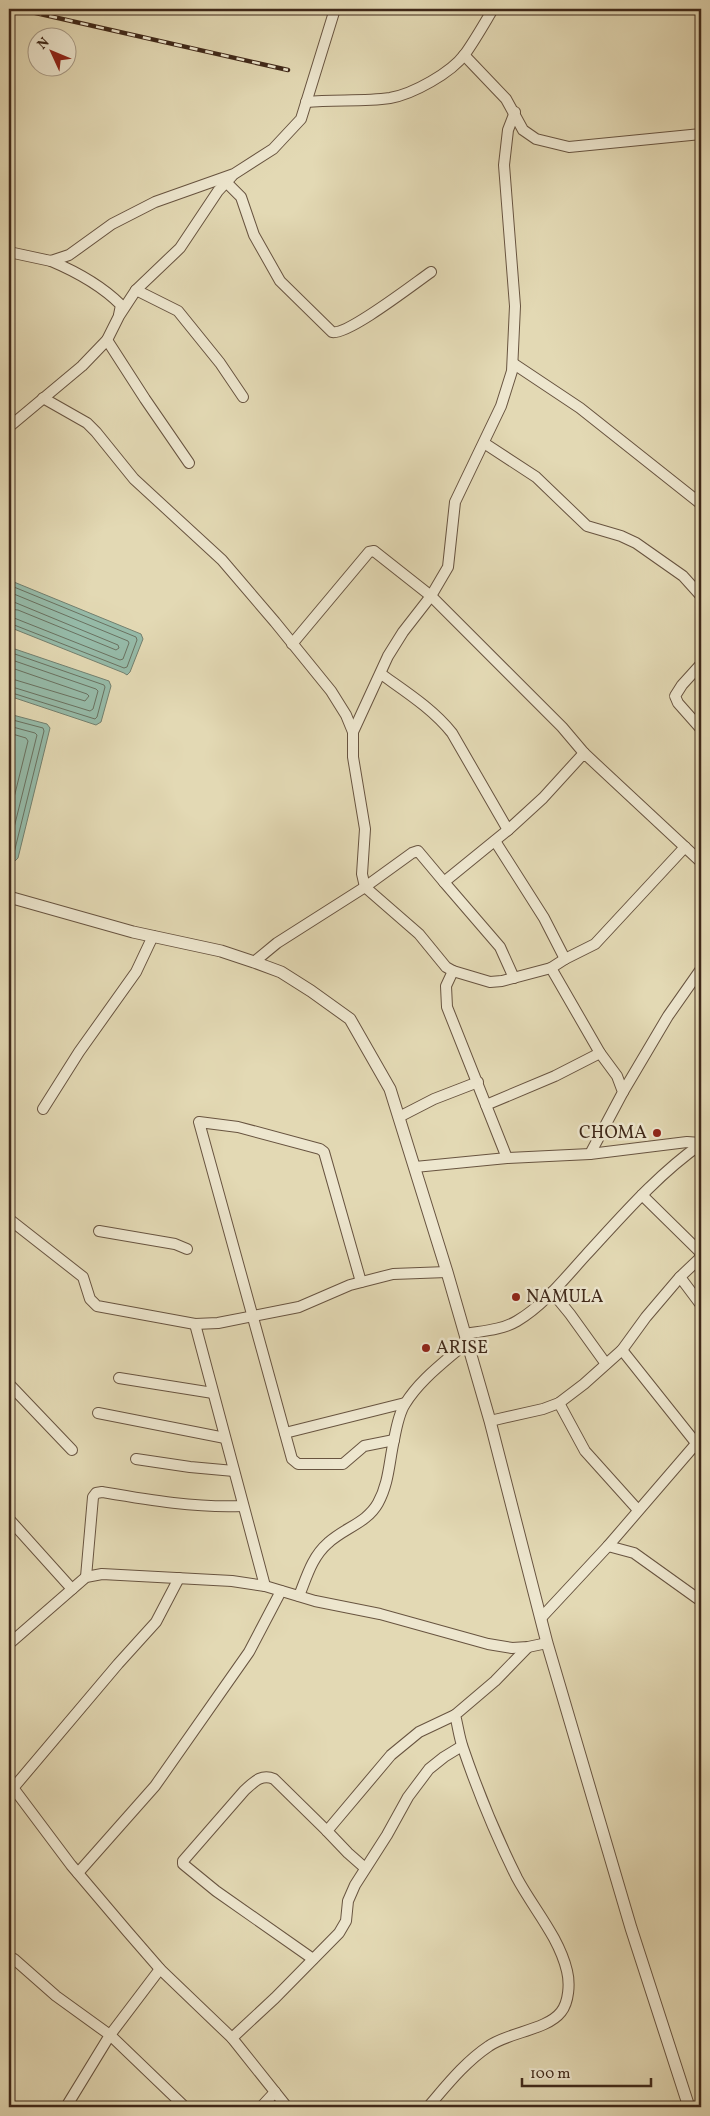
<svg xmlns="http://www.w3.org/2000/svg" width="710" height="2116" viewBox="0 0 710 2116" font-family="Vollkorn,serif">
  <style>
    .water { fill: #96bba9; stroke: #73806f }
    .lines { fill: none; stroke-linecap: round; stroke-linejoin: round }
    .shore { stroke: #6a7261; stroke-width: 1 }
    .minor-casing { stroke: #685440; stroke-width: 12 }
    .tertiary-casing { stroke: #685440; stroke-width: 13 }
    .minor { stroke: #ede6ce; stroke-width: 10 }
    .tertiary { stroke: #ede6ce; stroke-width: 11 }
    .rail-casing { stroke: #3f2819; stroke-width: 4.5 }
    .rail { stroke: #ede6ce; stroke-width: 2.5; stroke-dasharray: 8; stroke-linecap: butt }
    .poi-dot { fill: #8f2418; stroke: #ede6ce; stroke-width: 2 }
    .labels { text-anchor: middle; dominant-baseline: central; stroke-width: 5; stroke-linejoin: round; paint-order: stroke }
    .poi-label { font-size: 18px; fill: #3f2819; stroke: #ede6ce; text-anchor: start }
  </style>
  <rect width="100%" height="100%" fill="#e3d9b4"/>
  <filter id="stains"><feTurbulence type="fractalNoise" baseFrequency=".004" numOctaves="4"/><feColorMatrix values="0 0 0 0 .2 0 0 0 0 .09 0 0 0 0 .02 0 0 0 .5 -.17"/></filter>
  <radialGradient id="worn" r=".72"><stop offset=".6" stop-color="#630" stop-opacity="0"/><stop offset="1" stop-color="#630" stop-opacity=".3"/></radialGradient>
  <g class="water">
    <polygon points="9,580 141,634 143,639 130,672 127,675 124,673 9,627"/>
    <polygon points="9,647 109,681 111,686 101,722 96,725 9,696"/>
    <polygon points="9,714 47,724 50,728 18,858 15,861 9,860"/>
  </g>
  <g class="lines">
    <g class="shore">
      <polyline points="9,585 136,637 137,640 127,667 124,668 9,623"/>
      <polyline points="9,592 128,641 129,643 123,659 120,660 9,616"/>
      <polyline points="9,600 118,645 119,648 116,650 18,610 9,609"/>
      <polyline points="9,652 104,685 105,687 97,717 95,719 9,692"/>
      <polyline points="9,659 96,689 98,691 93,709 90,711 9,686"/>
      <polyline points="9,667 87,694 89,696 85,701 9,678"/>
      <polyline points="9,719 43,728 44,731 14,853 9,855"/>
      <polyline points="9,726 35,733 37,735 9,848"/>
      <polyline points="9,733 26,738 28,741 9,818"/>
    </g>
    <defs>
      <g id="minor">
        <polyline points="698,9 701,11"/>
        <polyline points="464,55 506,99 523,130 536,139 569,147 701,134"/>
        <path d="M306,102c28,-3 56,0 84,-4 23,-4 61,-25 75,-44 10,-14 19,-30 28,-45"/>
        <polyline points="515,112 508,130 504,165 515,306 512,371 501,406 455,502 448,567 431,596 403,632 388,656 353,732 353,757 365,829 362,874 365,887 419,934 446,967 453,971 490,982 502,981 551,968 600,1053 617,1076 623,1092 590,1154"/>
        <path d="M226,182l15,15 13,38 26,46 52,51c15,4 83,-49 99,-60"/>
        <polyline points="9,252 51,261 69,255 112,224 155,202 234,174 273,149 301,119 335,9"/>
        <path d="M51,261c26,11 50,24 70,44l-2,10"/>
        <polyline points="136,290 178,311 220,363 243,397"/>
        <polyline points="107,340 145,399 189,463"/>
        <polyline points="514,364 580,408 701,504"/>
        <polyline points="43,398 87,423 96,432 134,479 222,560 275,622 331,691 346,715 353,732"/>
        <polyline points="9,427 82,366 107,340 119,316 136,290 180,248 218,191 232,176"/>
        <polyline points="484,443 536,477 587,526 621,536 636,543 683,576 701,596"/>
        <polyline points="292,644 369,552 374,551 431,596 562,727 584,753"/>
        <polyline points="701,664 682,685 675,696 678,703 701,729"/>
        <path d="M381,674c25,18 52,35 71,59l56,97"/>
        <polyline points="495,841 544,918 565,959"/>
        <polyline points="444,882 500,947 514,978"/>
        <polyline points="254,962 277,943 365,887 412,853 418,851 444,882 508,830 543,798 584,753 701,862"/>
        <polyline points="551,968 565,959 595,944 685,847"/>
        <polyline points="453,971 446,986 447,1007 507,1158"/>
        <polyline points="623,1092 668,1016 701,969"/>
        <polyline points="486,1105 555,1076 600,1053"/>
        <polyline points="43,1109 79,1052 136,972 153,936"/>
        <polyline points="399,1117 434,1099 478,1082"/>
        <polyline points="415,1167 507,1158 590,1154 687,1142 701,1143"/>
        <polyline points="642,1195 701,1253"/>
        <polyline points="9,1219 83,1277 90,1299 97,1306 195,1324 218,1323 299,1307 350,1285 393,1274 447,1272"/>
        <polyline points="99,1231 175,1244 187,1249"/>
        <polyline points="680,1277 701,1305"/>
        <polyline points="361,1282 324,1152 320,1149 238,1127 199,1122 292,1459 298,1464 343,1464 364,1446 394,1440"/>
        <polyline points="552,1292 570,1314 606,1364"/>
        <polyline points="195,1324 265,1586"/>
        <path d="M465,1334c17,-3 37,-4 52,-13 27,-16 48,-43 69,-66 36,-39 71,-80 115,-111"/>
        <polyline points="622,1350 696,1443"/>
        <polyline points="119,1378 213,1393"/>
        <polyline points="9,1384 72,1450"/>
        <polyline points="559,1403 585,1451 638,1510"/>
        <polyline points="98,1413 225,1438"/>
        <polyline points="490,1421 543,1409 559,1403 584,1384 622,1350 646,1317 680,1277 701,1257"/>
        <polyline points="285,1433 405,1403"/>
        <polyline points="136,1459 190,1467 234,1471"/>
        <polyline points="9,1519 72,1589"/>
        <polyline points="608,1546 634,1553 701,1601"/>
        <path d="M86,1577l7,-80 3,-4 6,-1c47,8 93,16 141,14"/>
        <path d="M299,1596c8,-20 13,-39 29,-53 16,-15 39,-20 50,-40 11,-20 11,-41 16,-63 2,-11 5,-27 11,-36 15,-25 41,-43 62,-62"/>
        <polyline points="541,1618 608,1546 701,1438"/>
        <polyline points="9,1644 86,1577 102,1574 232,1581 265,1586 315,1601 380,1614 488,1644 512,1648 528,1647 547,1643"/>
        <polyline points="14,1789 71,1865 127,1931 160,1969 232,2038 287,2107"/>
        <polyline points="9,1793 118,1664 156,1622 179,1578"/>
        <polyline points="365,1868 348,1853 327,1831 391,1755 419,1732 455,1715"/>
        <polyline points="78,1873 155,1786 249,1652 281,1591"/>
        <path d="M313,1959l-97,-68 -33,-27v-3l61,-70c9,-8 17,-18 30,-12l53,52"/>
        <polyline points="9,1965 14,1959 56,1996 110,2035 66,2107"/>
        <polyline points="160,1969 110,2035 185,2107"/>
        <polyline points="232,2038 275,1998 339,1933 346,1921 348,1901 355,1885 387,1835 408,1797 429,1769 444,1757 462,1746"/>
        <polyline points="261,2107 275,2092"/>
        <path d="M428,2107c19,-22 37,-45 61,-61 20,-14 58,-16 72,-34 8,-10 9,-29 6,-41 -8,-34 -34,-63 -50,-93 -21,-42 -39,-86 -54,-130 -4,-11 -5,-22 -8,-33l40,-34 33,-34"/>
      </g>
      <polyline id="tertiary" points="9,897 133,932 221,951 254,962 281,972 311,991 350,1019 390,1089 447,1272 490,1421 547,1643 631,1928 689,2107"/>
    </defs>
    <use href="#minor" class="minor-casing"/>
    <use href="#tertiary" class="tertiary-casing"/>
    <use href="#minor" class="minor"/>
    <use href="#tertiary" class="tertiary"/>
    <defs>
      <polyline id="rail" points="18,9 288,70"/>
    </defs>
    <use href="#rail" class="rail-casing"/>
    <use href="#rail" class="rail"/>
  </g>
  <g class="poi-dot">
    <circle cx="657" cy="1133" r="5"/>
    <circle cx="516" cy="1297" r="5"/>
    <circle cx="426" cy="1348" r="5"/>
  </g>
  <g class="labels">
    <g class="poi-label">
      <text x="647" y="1133" text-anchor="end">CHOMA</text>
      <text x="526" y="1297">NAMULA</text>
      <text x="436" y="1348">ARISE</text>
    </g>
  </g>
  <rect width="710" height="2116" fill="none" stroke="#e3d9b4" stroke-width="30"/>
  <rect x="10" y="10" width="690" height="2096" fill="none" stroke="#3f2819" stroke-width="2.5"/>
  <rect x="15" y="15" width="680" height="2086" fill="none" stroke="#3f2819"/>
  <g transform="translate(52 52) rotate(314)"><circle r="24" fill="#ede6ce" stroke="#a79a86"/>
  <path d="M0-4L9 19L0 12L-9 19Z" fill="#8f2418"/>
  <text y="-8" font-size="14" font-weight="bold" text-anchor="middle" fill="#3f2819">N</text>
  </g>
  <path d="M522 2078v8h129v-8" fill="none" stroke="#3f2819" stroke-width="2.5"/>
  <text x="530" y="2078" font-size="15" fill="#3f2819" stroke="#ede6ce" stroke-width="4" paint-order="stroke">100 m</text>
  <rect width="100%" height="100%" filter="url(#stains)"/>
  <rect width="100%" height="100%" fill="url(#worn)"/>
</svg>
